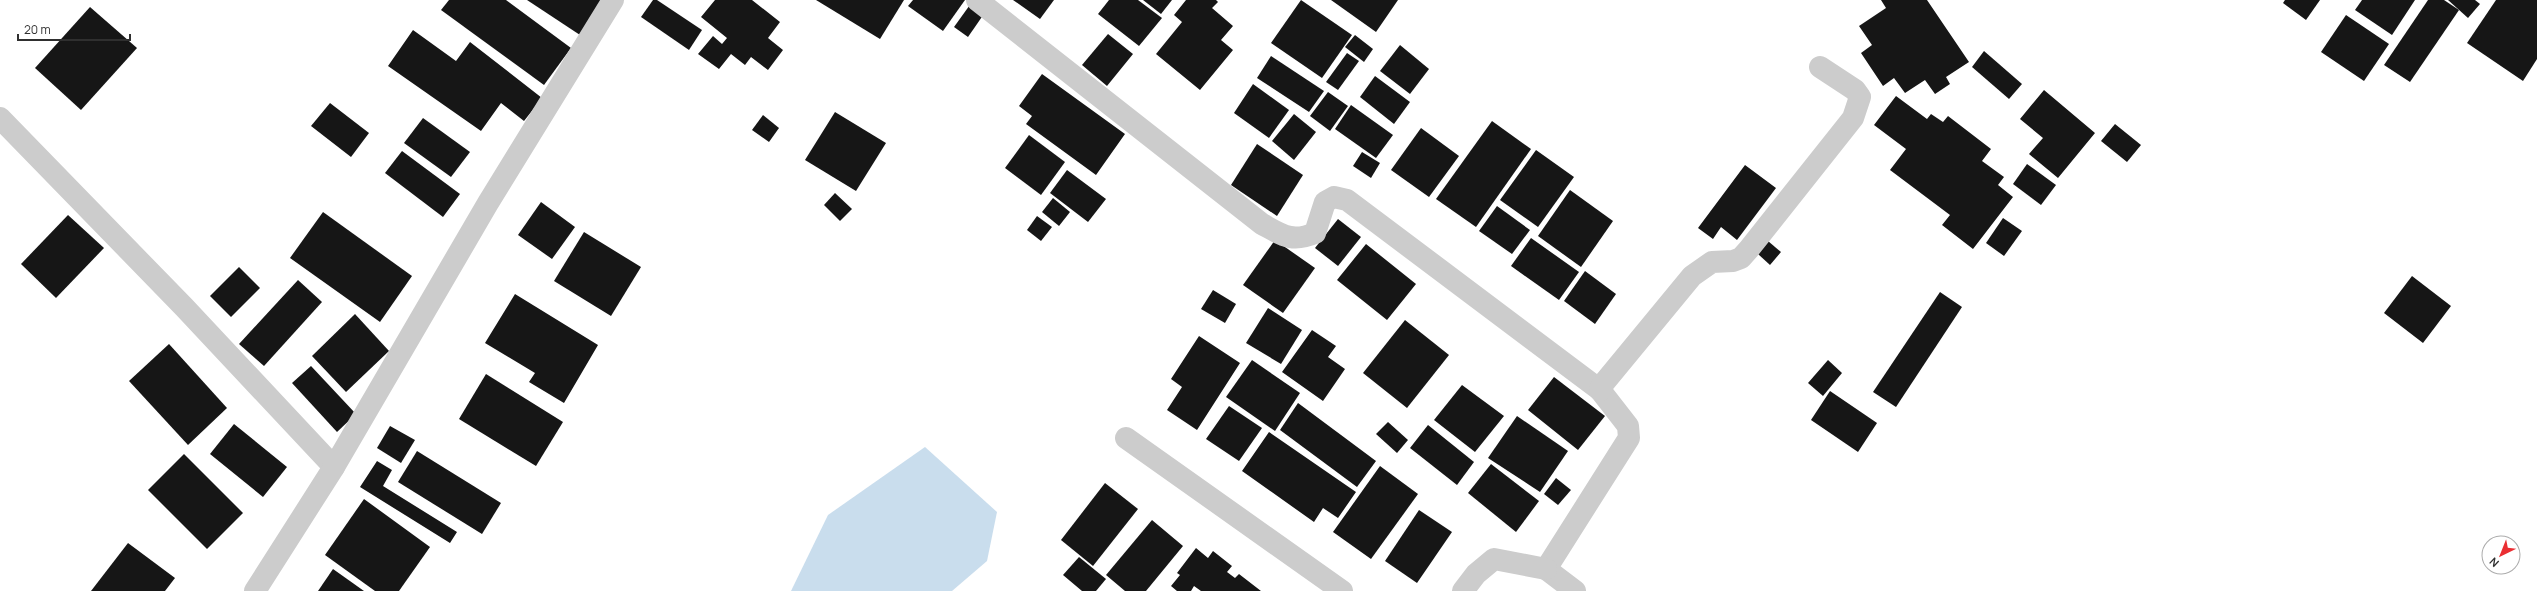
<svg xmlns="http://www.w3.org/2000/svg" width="2537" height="591" viewBox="0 0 2537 591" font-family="Manrope,sans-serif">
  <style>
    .water { fill: #c9dded }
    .building { fill: #161616 }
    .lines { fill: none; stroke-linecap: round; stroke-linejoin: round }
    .minor { stroke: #ccc; stroke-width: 22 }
  </style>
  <rect width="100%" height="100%" fill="#fff"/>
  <polygon class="water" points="925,447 997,512 987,561 952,591 791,591 828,515"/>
  <g class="building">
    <polygon points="449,0 506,0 571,48 544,85 441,10"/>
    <polygon points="527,0 603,0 580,35"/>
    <polygon points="653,0 657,0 702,30 689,50 641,17"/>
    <polygon points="715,0 752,0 780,22 768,38 783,50 768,70 751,57 745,65 731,54 719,69 698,54 713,36 722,44 727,38 701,17"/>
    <polygon points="816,0 904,0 880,39"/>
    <polygon points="913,0 965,0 943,31 908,6"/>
    <polygon points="1013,0 1054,0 1040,19"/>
    <polygon points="1109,0 1138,0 1162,18 1139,46 1098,14"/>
    <polygon points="1143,0 1172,0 1161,14"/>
    <polygon points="1186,0 1216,0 1218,2 1212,8 1233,26 1221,40 1233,50 1200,90 1156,54 1182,22 1174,15"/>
    <polygon points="1301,0 1352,35 1322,78 1271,43"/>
    <polygon points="1331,0 1398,0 1376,32"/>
    <polygon points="1881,0 1927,0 1969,62 1946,77 1950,84 1935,94 1925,80 1905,93 1894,78 1883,86 1861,53 1872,45 1859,26 1886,8"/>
    <polygon points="2285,0 2320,0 2306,20 2283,3"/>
    <polygon points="2362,0 2415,0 2392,35 2355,10"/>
    <polygon points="2428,0 2444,0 2459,10 2410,82 2384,65"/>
    <polygon points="2448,0 2475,0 2480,4 2468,18"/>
    <polygon points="2496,0 2537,0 2537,59 2523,81 2467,43"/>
    <polygon points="972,2 986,11 968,37 954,27"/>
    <polygon points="90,7 137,48 81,110 35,68"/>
    <polygon points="2346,15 2389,44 2364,81 2321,52"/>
    <polygon points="413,30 456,61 470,42 542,98 524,121 501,103 481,131 388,66"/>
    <polygon points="1108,34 1133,54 1107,86 1082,65"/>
    <polygon points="1355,35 1373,49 1364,62 1345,47"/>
    <polygon points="1400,45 1429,69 1410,94 1380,71"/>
    <polygon points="1984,51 2022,84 2009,99 1972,67"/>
    <polygon points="1347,53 1359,61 1338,90 1326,82"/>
    <polygon points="1271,56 1324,91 1309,112 1257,78"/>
    <polygon points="1042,74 1125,134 1096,175 1026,124 1032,116 1019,106"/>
    <polygon points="1375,76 1410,102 1394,124 1360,97"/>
    <polygon points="1253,84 1289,110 1269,138 1234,113"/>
    <polygon points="2044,90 2095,133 2058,178 2029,154 2043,138 2020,119"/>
    <polygon points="1328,92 1348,106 1330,131 1310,116"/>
    <polygon points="1896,96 1927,119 1931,114 1943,122 1948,116 1991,149 1982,161 2004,177 1998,185 2013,197 1973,249 1942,225 1950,215 1890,170 1906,149 1874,125"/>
    <polygon points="330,103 369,133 351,157 311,126"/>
    <polygon points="1351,105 1393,135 1376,158 1335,129"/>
    <polygon points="835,112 886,143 856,191 805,160"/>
    <polygon points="1294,114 1316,132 1294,160 1272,141"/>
    <polygon points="763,115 779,128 769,142 752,130"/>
    <polygon points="423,118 470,152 451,177 404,143"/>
    <polygon points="1492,121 1531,149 1476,227 1436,199"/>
    <polygon points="2115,124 2141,145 2127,162 2101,141"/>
    <polygon points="1421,128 1459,156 1429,197 1391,170"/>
    <polygon points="1029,135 1065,162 1041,195 1005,168"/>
    <polygon points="1257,144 1303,175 1277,216 1231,185"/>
    <polygon points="1536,150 1574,177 1538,227 1500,200"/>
    <polygon points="402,151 460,194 443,217 385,173"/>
    <polygon points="1362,152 1380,163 1371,178 1353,166"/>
    <polygon points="2027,164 2056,185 2041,205 2013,184"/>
    <polygon points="1745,165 1776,188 1737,240 1721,227 1713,239 1698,228"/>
    <polygon points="1067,170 1106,199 1088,222 1050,193"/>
    <polygon points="1570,190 1613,221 1581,267 1538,236"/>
    <polygon points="835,193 852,209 840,221 824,205"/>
    <polygon points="1053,198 1070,212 1059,226 1042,212"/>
    <polygon points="541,202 575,227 552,259 518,235"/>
    <polygon points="1497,206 1530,230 1512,254 1479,231"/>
    <polygon points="323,212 412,276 380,322 290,258"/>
    <polygon points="68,215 104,248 56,298 21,264"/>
    <polygon points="1037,216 1052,227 1041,241 1027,230"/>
    <polygon points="2003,218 2022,231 2004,256 1986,243"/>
    <polygon points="1338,219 1361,237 1338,266 1315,248"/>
    <polygon points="584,232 641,267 611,316 554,281"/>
    <polygon points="1531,238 1579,272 1559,300 1511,266"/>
    <polygon points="1275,240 1315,268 1283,313 1243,285"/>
    <polygon points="1768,241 1781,252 1770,265 1758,254"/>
    <polygon points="1366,244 1416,284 1387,320 1337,280"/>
    <polygon points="239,267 260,288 231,317 210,296"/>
    <polygon points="1585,271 1616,294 1595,324 1564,301"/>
    <polygon points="2412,276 2451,306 2423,343 2384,313"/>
    <polygon points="298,280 322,302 264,366 239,344"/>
    <polygon points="1213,290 1236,304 1225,323 1201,309"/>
    <polygon points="1940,292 1962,307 1896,407 1873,392"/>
    <polygon points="515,294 598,345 564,403 529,382 535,373 485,343"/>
    <polygon points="1268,308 1302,330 1281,364 1246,343"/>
    <polygon points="355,314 389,351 346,392 312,356"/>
    <polygon points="1405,320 1449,355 1407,408 1363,373"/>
    <polygon points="1312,330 1336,346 1328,357 1345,369 1323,401 1282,372"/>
    <polygon points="1199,336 1240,363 1197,430 1167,410 1182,387 1171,379"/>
    <polygon points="169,344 227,408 188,445 129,381"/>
    <polygon points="1252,360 1300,393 1275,431 1226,397"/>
    <polygon points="1828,360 1842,373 1823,396 1808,383"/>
    <polygon points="311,366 356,414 337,432 292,383"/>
    <polygon points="486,374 563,422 536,466 459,419"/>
    <polygon points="1554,377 1605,416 1578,450 1528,410"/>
    <polygon points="1462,385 1504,416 1475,452 1434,420"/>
    <polygon points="1830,391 1877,423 1858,452 1811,420"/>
    <polygon points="1298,403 1376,461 1357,487 1280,430"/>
    <polygon points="1229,406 1262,428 1239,461 1206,439"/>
    <polygon points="1517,416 1568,451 1540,492 1488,458"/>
    <polygon points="1388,422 1408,440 1397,453 1376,434"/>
    <polygon points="234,424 287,467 263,497 210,454"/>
    <polygon points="1428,425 1474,462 1457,485 1410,448"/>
    <polygon points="390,426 415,440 401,463 377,448"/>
    <polygon points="1269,432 1356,492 1338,518 1323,508 1314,522 1242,471"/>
    <polygon points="417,451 501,503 482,534 398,482"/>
    <polygon points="184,454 243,513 207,549 148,490"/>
    <polygon points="377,461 392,470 383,486 457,532 450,543 360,487"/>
    <polygon points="1491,464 1539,501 1516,532 1468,493"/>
    <polygon points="1380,466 1418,494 1371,559 1333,532"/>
    <polygon points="1556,478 1571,490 1558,505 1544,494"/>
    <polygon points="1105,483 1138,509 1093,566 1061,540"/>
    <polygon points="364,499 430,547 399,591 375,591 325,555"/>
    <polygon points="1419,510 1452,532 1417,583 1385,561"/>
    <polygon points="1152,520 1183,546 1146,591 1125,591 1106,575"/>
    <polygon points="128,543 175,578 165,591 91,591"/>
    <polygon points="1196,548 1208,558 1213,551 1232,566 1227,572 1235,578 1239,574 1261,591 1201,591 1194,586 1191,591 1177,591 1171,586 1180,575 1177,573"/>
    <polygon points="1079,557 1106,579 1096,591 1082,591 1063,575"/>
    <polygon points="333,569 364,591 318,591"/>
  </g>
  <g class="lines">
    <g class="minor">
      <path d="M977,0l285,224c20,11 30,19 53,9l10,-31 9,-5 13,3 253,190 28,36 1,12 -83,131 29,22"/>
      <polyline points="0,118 184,307 334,467"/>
      <polyline points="1600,390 1603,384 1692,276 1712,262 1733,261 1741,258 1749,249 1853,118 1860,97 1855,90 1820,67"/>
      <polyline points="1126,438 1342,591"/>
      <polyline points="255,591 334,467 488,203 613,0"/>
      <polyline points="1463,591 1476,574 1494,559 1546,569"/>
    </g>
  </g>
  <g transform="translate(2501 555) rotate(223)"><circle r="19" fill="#ffffff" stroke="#acacac"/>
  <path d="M0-3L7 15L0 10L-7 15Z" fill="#ea2e32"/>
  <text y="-6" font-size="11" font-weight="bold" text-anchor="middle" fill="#2f2f2f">N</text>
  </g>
  <path d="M18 34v6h112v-6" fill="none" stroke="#2f2f2f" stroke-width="2"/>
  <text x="24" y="34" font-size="12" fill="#2f2f2f" stroke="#ffffff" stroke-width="3" paint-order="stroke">20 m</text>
</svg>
